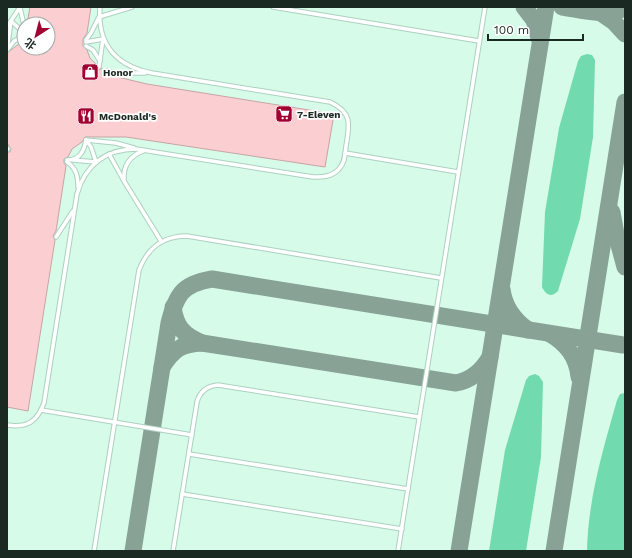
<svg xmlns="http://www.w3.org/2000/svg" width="632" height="558" viewBox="0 0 632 558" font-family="'Work Sans','Noto Sans SC',sans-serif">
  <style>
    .green { fill: #72daaf }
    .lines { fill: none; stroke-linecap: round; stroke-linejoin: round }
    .taxiway { stroke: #88a296; stroke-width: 17 }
    .building { fill: #fbcfd1; stroke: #c9a3a4 }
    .service-casing { stroke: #add1c0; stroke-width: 5.5 }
    .service { stroke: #fff; stroke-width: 3.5 }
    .labels { text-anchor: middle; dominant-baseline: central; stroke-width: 3.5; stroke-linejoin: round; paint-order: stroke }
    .poi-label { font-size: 10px; font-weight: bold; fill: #1b2923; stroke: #fff; text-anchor: start }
  </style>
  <rect width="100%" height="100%" fill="#d6fbe9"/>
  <g class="green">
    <path d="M587,54l5,1 3,5 -2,77 -13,82 -22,72c-7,7 -12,4 -16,-4l3,-75 14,-84 19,-67 3,-5z"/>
    <polygon points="535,374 539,376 543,382 541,457 526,551 489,551 505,450 526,380 529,376"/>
    <path d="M625,393v158h-38c1,-52 16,-101 30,-151l3,-6z"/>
  </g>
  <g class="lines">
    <g class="taxiway">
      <polyline points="524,7 534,20 539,38"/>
      <path d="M562,7c20,3 43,10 63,1"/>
      <polyline points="601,13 614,22 625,34"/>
      <polyline points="612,212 616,234 625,267"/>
      <path d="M502,289c2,17 12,31 26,41"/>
      <path d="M173,307c3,20 10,28 29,36"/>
      <path d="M550,334c17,10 27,23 29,43"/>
      <path d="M162,367c12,-18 19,-23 40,-24l254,40c16,-3 26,-12 34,-26"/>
      <path d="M133,551l36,-228c7,-28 13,-39 43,-44l411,66"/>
      <polyline points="459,551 546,7"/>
      <polyline points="554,551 625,102"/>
    </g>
  </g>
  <polygon class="building" points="30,7 91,7 87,33 83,39 83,46 87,50 90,58 96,64 97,69 100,70 102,68 105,74 147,84 334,114 325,167 126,137 85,137 82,142 72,149 68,157 64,159 64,163 66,166 56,231 53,236 55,240 28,411 7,407 7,152 10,152 11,149 7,143 7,53 24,40 24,48 48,48 48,24 27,24"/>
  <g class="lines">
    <defs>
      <g id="service">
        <polyline points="273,7 479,41"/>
        <polyline points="20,8 24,25"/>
        <polyline points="11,21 24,33"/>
        <polyline points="7,27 20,7"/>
        <polyline points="86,40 91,33 99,17 132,7"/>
        <polyline points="86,42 103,39"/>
        <polyline points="86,46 93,50 100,61"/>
        <polyline points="8,49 14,41 24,36"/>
        <polyline points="7,50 11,21"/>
        <polyline points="99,67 103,39"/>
        <polyline points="106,71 118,73 145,73"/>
        <polyline points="86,140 116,143 134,148"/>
        <polyline points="86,140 91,147 96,162"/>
        <polyline points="7,148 8,149"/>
        <polyline points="345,153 458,172"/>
        <polyline points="109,154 124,181 161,241"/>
        <path d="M67,160c13,0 17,-9 19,-20"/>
        <polyline points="73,160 96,162"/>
        <path d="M67,162c9,6 11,14 11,25"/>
        <path d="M124,180c-1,-15 6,-24 19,-29"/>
        <polyline points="56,237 73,211"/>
        <polyline points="41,410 192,435"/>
        <path d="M7,425c20,3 30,-3 37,-22l33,-209c8,-29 29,-45 59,-45l177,28c9,0 19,0 26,-8 6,-6 6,-15 7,-23 4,-22 6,-34 -16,-44l-178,-29c-35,-7 -55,-28 -52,-66"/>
        <polyline points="189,454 408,489"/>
        <polyline points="182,494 402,529"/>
        <path d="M94,551l45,-281c9,-23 24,-34 48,-34l254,42"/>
        <path d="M173,551l24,-149c3,-11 10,-16 21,-17l201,32"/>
        <polyline points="398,551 485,7"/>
      </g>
    </defs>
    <use href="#service" class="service-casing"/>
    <use href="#service" class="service"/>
  </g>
  <defs>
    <symbol id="shop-square" viewBox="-11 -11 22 22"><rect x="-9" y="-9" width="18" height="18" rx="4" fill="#a20232" stroke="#fff"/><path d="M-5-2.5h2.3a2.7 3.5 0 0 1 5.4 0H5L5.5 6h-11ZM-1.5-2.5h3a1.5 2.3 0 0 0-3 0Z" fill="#fff"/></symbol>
    <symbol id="supermarket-square" viewBox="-11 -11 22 22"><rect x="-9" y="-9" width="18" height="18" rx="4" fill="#a20232" stroke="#fff"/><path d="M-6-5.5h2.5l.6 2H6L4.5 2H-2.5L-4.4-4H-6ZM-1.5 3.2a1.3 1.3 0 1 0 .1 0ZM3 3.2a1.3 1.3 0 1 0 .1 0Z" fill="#fff"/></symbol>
    <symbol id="restaurant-square" viewBox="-11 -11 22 22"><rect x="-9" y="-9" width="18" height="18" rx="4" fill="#a20232" stroke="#fff"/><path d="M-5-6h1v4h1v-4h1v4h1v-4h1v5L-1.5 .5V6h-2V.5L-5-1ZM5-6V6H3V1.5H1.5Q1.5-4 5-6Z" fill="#fff"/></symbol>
  </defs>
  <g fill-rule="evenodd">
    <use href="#shop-square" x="80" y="62" width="20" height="20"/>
    <use href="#supermarket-square" x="274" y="104" width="20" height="20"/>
    <use href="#restaurant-square" x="76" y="106" width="20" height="20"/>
  </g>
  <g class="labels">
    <g class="poi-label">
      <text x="103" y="72">Honor</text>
      <text x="297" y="114">7-Eleven</text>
      <text x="99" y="116">McDonald's</text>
    </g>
  </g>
  <rect width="632" height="558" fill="none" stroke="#1b2923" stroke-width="16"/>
  <g transform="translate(36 36) rotate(216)"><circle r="19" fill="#ffffff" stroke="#a4a9a7"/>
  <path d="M0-3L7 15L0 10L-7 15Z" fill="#a20232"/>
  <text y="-6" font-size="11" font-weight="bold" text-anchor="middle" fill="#1b2923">北</text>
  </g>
  <path d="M488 34v6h95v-6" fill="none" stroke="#1b2923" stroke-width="2"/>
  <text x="494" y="34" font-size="12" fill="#1b2923" stroke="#ffffff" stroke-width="3" paint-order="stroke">100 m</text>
</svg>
